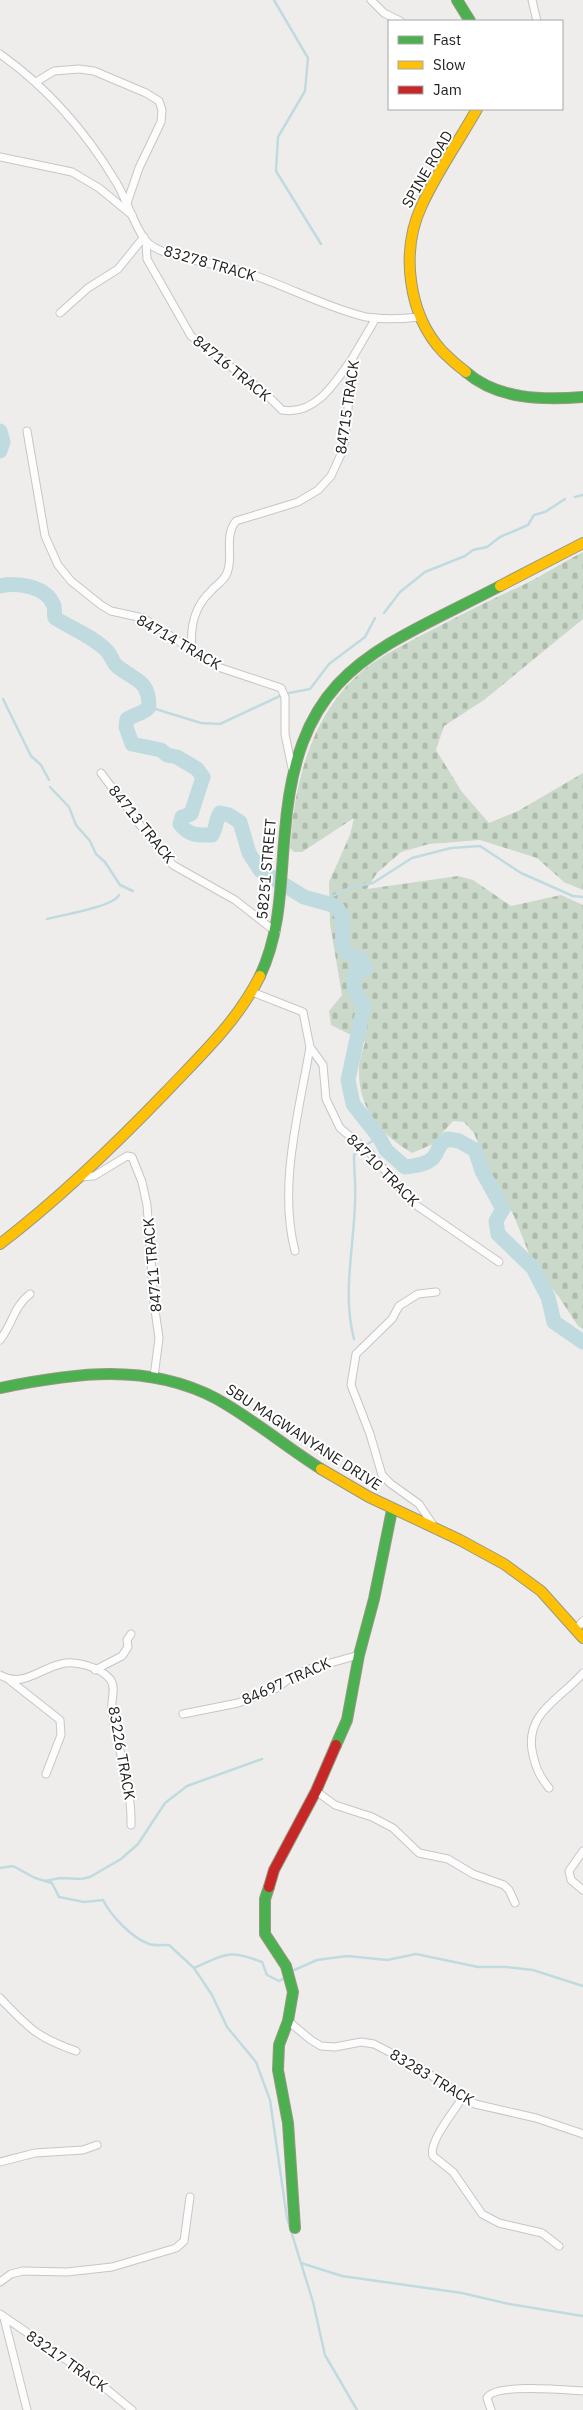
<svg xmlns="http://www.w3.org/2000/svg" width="583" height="2410" viewBox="0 0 583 2410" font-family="'IBM Plex Sans',sans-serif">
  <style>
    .cemetery { fill: url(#cemetery-stones) }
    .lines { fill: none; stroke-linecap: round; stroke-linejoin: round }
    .stream { stroke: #c0dbe0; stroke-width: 2.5 }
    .river { stroke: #c0dbe0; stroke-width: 15 }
    .street-casing { stroke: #c7c6c5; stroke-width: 9 }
    .fast-casing { stroke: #989982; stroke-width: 12 }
    .slow-casing { stroke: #989982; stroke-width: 12 }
    .jam-casing { stroke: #989982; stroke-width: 12 }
    .street { stroke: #fdfcfc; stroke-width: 7 }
    .fast { stroke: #4caf50; stroke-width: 10 }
    .slow { stroke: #ffc107; stroke-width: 10 }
    .jam { stroke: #c62828; stroke-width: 10 }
    .labels { text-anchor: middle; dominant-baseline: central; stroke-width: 4; stroke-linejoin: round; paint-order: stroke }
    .street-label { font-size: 15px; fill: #222; stroke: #fff }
  </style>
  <defs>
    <pattern id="cemetery-stones" width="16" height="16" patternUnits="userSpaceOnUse" patternTransform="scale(1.25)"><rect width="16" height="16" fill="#cad9c9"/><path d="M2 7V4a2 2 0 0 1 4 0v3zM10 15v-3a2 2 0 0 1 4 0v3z" fill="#adbaac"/></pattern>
  </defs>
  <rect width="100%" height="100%" fill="#efedeb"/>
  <path class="cemetery" d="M583,552v67l-99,81 -40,26 -8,24 26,42 27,31 29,-12 65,-38v117l-19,-8 -27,-24 -57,-18 -51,4 -28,8 -24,21 -10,16 91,-13 15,4 38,26 50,-11 22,10v424l-5,-3 -21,-32 -21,-23 -22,-55 -23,-39 -17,-44 -10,-11 -11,-1 -20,23 -21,9c-32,-19 -54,-44 -53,-84 0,-9 4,-18 6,-27l-34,-17 -2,-14 13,-16 -12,-71 -1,-42 21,-47 4,-17 -52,34h-8l-4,-4c4,-63 20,-131 70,-175 17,-15 38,-25 58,-36 35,-18 69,-36 105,-52 21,-10 40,-23 60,-33z"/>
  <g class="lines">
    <g class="stream">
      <polyline points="274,0 308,58 305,91 278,137 276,171 321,244"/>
      <polyline points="575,497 583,495"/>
      <polyline points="384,613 400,592 425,572 465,556 473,550 487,547 500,537 528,525 534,515 545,512 565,499"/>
      <polyline points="289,693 310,689 329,664 365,637 375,618"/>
      <polyline points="3,699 31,756 41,765 49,780"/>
      <polyline points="149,707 201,723 220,724 282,695"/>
      <polyline points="50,787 69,807 76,825 90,841 96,854 105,862 120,885 133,891"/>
      <polyline points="321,902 351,887 373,883 412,858 451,848 480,846 521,873 573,896 583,897"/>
      <path d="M47,919c15,-4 66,-12 72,-24"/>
      <polyline points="366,1145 379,1137"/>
      <path d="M354,1339c-12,-46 0,-91 1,-137 1,-16 -1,-31 -1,-47l6,-6"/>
      <path d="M0,1868l13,-2 22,12 17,5 7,14 25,5 19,-2c8,16 29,38 46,44 6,2 14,1 20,1l25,23c32,-14 34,-19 68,-6l5,13 12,6 8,-4"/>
      <polyline points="45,1881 60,1878 81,1879 90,1877 121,1859 138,1844 165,1803 187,1786 262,1759"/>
      <polyline points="194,1968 212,1995 227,2027 256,2062 270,2100 287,2218 313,2302 325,2355 357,2410"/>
      <polyline points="292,1971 317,1960 347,1956 387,1960 416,1954 478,1967 506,1967 533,1970 583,1986"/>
      <polyline points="301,2263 342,2276 462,2293 509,2304 583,2316"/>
    </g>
    <g class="river">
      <polyline points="0,431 3,442 0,451"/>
      <path d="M0,586c17,-4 47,0 54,20 1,3 0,8 1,12 16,10 39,19 52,33 5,5 6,13 11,16 18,14 31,13 31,40 -6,7 -14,7 -22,12l-1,8 6,17 29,6 6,5 10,2 20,12 6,8 -12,37 -9,3 -2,7c9,12 18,11 32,11 5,-8 3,-14 8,-22l9,2 11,7 9,31 11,17 44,27 32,9 6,10 1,31 4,6 15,7 4,9 -11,3c-4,14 1,22 9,34l-16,74 5,24 26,33 7,13 19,17c9,-1 21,-2 28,-9 7,-8 3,-12 15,-19l11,2 16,9 7,21 21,38 -7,12 2,13 35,34 15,29 6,25 29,20"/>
    </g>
    <defs>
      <g id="street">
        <polyline points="371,0 384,13 400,21"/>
        <polyline points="532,0 537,21"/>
        <path d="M0,54c48,34 86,78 116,128 11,18 17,41 29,58 12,15 53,21 71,25 54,10 99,40 150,52 18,3 36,2 53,0"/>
        <polyline points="36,82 54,71 79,69 94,71 146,93 159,101 162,110 161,122 139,168 127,203"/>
        <polyline points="0,157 72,172 99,188 132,215"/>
        <path d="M146,241l1,18 44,77 74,57 17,17c33,6 53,-27 69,-50"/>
        <polyline points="60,313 88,288 118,269 144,237"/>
        <polyline points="27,431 45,536 58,565 71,581 101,605 111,611 143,618 218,667 281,688 285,697 285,734 292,768"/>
        <path d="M192,648c-2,-22 2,-41 19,-57 6,-7 15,-11 17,-21 5,-16 -4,-34 8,-49l62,-19 20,-12 13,-14 11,-24 3,-13 8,-82 23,-39"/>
        <polyline points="101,773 140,825 173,865 235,900 276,932"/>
        <path d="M252,992l51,20 7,35c-11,65 -32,139 -15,204"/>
        <polyline points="310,1047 323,1065 326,1099 340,1128 370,1153 413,1203 499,1262"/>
        <polyline points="79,1177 94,1176 127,1156 132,1157 142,1182 147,1205 154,1303 159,1338 154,1377"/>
        <path d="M0,1340c12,-15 14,-34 30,-46"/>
        <polyline points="435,1528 419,1504 391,1484 382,1475 370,1434 351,1385 356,1354 392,1319 399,1306 418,1294 436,1292"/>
        <polyline points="576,1629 583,1621"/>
        <polyline points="95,1670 122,1656 128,1647 127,1640 131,1634"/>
        <path d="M0,1675c23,13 39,-6 61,-11 14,-4 39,3 49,15 7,9 0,23 2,34 6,37 20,74 19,112"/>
        <polyline points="8,1679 60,1720 61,1735 46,1774"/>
        <polyline points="183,1714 238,1703 277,1688 290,1678 309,1669 359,1655"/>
        <path d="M549,1788c-10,-12 -14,-22 -17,-38 -6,-38 30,-52 51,-77"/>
        <polyline points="316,1791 335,1805 372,1817 393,1828 419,1853 448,1859 473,1874 504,1885 509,1890 515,1903"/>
        <polyline points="583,1851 569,1871 571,1880 583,1890"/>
        <path d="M0,1998c29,30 36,39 76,53"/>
        <polyline points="288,2021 311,2040 321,2046 335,2047 361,2042 374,2044 420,2068 475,2104 536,2118 583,2134"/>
        <path d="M463,2097c-8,13 -35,45 -30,59l20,16 29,42 17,9 43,10 17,13"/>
        <polyline points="0,2162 35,2153 83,2150 97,2145"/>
        <polyline points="0,2282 11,2274 23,2271 67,2272 112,2267 176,2248 184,2241 190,2197"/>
        <polyline points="0,2314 93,2378 132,2410"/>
        <polyline points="4,2318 27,2410"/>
        <path d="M491,2410l-4,-12c7,-15 79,-8 96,-7"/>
      </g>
      <g id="fast">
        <polyline points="457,0 470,21"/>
        <path d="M466,372c32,28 78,28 117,25"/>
        <path d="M260,976c22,-47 20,-95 25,-145 13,-162 88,-179 215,-245"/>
        <path d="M0,1388c73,-15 148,-26 217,11 36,20 69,48 104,70"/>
        <polyline points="336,1745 347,1720 359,1655 374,1599 392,1510"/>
        <polyline points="269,1887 265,1899 265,1934 286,1966 293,1992 288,2021 279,2045 278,2070 288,2123 295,2228"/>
      </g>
      <g id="slow">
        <path d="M466,372c-8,-6 -16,-13 -23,-20 -35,-37 -43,-101 -21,-147 15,-33 37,-64 55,-96"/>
        <polyline points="500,586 583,543"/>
        <path d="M0,1244c60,-46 113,-97 165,-151 35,-37 72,-71 95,-117"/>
        <polyline points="321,1469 369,1497 460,1540 504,1564 541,1591 583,1638"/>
      </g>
      <polyline id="jam" points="269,1887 274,1870 316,1791 336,1745"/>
    </defs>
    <use href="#street" class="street-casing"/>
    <use href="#fast" class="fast-casing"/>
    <use href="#slow" class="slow-casing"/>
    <use href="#jam" class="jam-casing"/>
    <use href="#street" class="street"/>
    <use href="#fast" class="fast"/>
    <use href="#slow" class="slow"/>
    <use href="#jam" class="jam"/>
  </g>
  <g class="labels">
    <g class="street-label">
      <text transform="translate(427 169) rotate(-60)">SPINE ROAD</text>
      <text transform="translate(210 263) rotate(16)">83278 TRACK</text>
      <text transform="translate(232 368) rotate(39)">84716 TRACK</text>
      <text transform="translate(347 407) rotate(-82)">84715 TRACK</text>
      <text transform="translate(179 642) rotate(30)">84714 TRACK</text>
      <text transform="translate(142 824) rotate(51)">84713 TRACK</text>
      <text transform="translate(266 869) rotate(-85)">58251 STREET</text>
      <text transform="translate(383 1170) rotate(45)">84710 TRACK</text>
      <text transform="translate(152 1265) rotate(-95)">84711 TRACK</text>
      <text transform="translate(304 1437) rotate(33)">SBU MAGWANYANE DRIVE</text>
      <text transform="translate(286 1681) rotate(-24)">84697 TRACK</text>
      <text transform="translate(122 1753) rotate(80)">83226 TRACK</text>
      <text transform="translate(432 2077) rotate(31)">83283 TRACK</text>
      <text transform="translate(67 2361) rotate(35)">83217 TRACK</text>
    </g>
  </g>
  <rect x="388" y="20" width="175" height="90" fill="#ffffff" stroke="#a7a7a7"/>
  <rect x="398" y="36" width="25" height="8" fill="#4caf50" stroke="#a7a7a7"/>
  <text x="433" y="45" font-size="15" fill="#222222">Fast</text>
  <rect x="398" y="61" width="25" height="8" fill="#ffc107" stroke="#a7a7a7"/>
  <text x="433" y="70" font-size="15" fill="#222222">Slow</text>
  <rect x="398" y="86" width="25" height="8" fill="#c62828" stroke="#a7a7a7"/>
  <text x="433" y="95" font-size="15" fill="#222222">Jam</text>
</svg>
